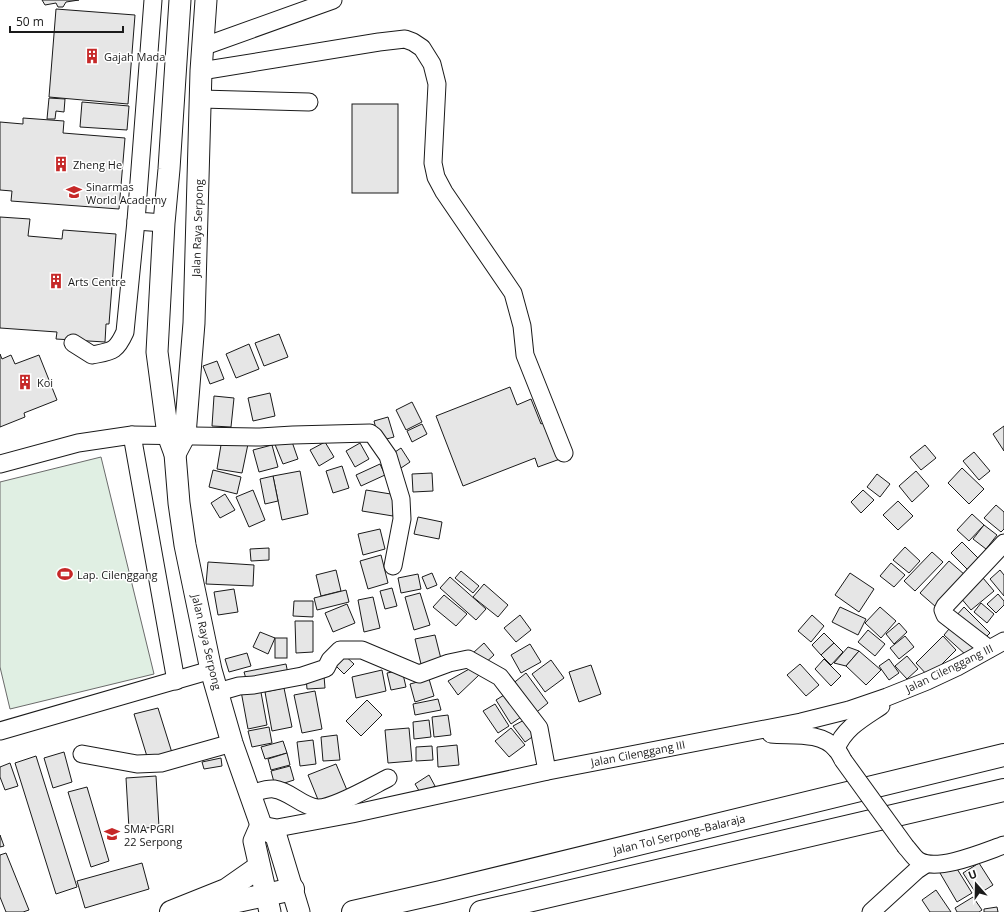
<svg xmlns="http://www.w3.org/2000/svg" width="1004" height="912" viewBox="0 0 1004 912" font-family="'Open Sans',sans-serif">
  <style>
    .green { fill: #e0efe3; stroke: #6a6a6a }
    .building { fill: #e6e6e6; stroke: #1a1a1a }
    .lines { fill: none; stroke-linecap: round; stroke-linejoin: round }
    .minor-casing { stroke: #1a1a1a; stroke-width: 19 }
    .major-casing { stroke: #1a1a1a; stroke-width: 23 }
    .highway-casing { stroke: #1a1a1a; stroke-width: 24 }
    .minor { stroke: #fff; stroke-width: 17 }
    .major { stroke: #fff; stroke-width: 21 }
    .highway { stroke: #fff; stroke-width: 22 }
    .minor-bridge-casing { stroke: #1a1a1a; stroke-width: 19; stroke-linecap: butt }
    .minor-bridge { stroke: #fff; stroke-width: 17 }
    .labels { text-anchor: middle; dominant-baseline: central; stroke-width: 3; stroke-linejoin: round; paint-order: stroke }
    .poi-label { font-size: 11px; fill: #1a1a1a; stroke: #fff; text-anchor: start }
    .street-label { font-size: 11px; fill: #1a1a1a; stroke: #fff }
  </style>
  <rect width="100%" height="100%" fill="#fff"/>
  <polygon class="green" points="101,457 154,674 10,709 0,667 0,482"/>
  <g class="building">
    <polygon points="42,0 79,0 66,2 63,7 58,7 56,3 45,5"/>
    <polygon points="56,9 135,15 128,104 49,97"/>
    <polygon points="49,98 65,99 64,112 56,111 55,119 47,119"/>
    <polygon points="82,102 129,106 127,130 80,127"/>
    <rect x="352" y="104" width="46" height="89"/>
    <polygon points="23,118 64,121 63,133 125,138 119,209 11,201 12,191 0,190 0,122 23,124"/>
    <polygon points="0,217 30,219 28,236 62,239 63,230 116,234 109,324 106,324 105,342 56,339 57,332 0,328"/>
    <polygon points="279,334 288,357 264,366 255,343"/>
    <polygon points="249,344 259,369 236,378 226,354"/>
    <polygon points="0,354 2,359 11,355 15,364 39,355 57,400 24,413 25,417 0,427"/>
    <polygon points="217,361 224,379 210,384 203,366"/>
    <polygon points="510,387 517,405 531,399 541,424 545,422 560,459 538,467 535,458 463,486 436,416"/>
    <polygon points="270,393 275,416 253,421 248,398"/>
    <polygon points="214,396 234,398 231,427 212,426"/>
    <polygon points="412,402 422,422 406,430 396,410"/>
    <polygon points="388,417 394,437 379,441 374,421"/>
    <polygon points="422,424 427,434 412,442 407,431"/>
    <polygon points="1004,426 1004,451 993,434"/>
    <polygon points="290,436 298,459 283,464 274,442"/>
    <polygon points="222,439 248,444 242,473 217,469"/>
    <polygon points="325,442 334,457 319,466 310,450"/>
    <polygon points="360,443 369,459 355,467 346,451"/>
    <polygon points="272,445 278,467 259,472 253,450"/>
    <polygon points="925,445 936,458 921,470 910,457"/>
    <polygon points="401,448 410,462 401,468 392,454"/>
    <polygon points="974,452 990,471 979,480 963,461"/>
    <polygon points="380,464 385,475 361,486 356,475"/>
    <polygon points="342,466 349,488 333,493 326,471"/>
    <polygon points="962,468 984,489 969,504 948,483"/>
    <polygon points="213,470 241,477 237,494 209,487"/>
    <polygon points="300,471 308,514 282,520 273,476"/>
    <polygon points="916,471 929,486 912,502 899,486"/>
    <polygon points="432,473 433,491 413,492 412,474"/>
    <polygon points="877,474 890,484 880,497 867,487"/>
    <polygon points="273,476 278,501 265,504 260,479"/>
    <polygon points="253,490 265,520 249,527 236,497"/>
    <polygon points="366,490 397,495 393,516 362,511"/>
    <polygon points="863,490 874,500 861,513 851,502"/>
    <polygon points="225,494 235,510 220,518 211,503"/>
    <polygon points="898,501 913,516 898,530 883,515"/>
    <polygon points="996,505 1004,512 1004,529 1001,532 984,518"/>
    <polygon points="972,514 984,525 969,541 957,530"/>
    <polygon points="418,517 442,522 439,539 414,534"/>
    <polygon points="984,525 997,535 986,549 973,539"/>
    <polygon points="380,529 385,549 363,555 358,534"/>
    <polygon points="962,542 979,559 968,570 951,553"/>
    <polygon points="905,547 920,561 909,573 893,560"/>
    <polygon points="269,548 269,560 251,561 250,549"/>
    <polygon points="932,552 943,562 915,591 904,581"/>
    <polygon points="381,555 388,583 368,589 360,561"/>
    <polygon points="949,561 965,575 936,607 920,593"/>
    <polygon points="208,562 254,565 253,586 206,584"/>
    <polygon points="891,563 905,575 894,587 880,576"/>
    <polygon points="336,570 341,591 321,596 316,575"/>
    <polygon points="1000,570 1004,575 1004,596 990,579"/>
    <polygon points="461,571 479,586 473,593 455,578"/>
    <polygon points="432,573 437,585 427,589 422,577"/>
    <polygon points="850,573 874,589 859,612 835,595"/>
    <polygon points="418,574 421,589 401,593 398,578"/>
    <polygon points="450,577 486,609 476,620 440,588"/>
    <polygon points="983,578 994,591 971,610 960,597"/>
    <polygon points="484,584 508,605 498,617 473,597"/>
    <polygon points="392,588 397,606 385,609 380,591"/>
    <polygon points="234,589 238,612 218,615 214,592"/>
    <polygon points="346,590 349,602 317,610 314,598"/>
    <polygon points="420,593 430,625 414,630 405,597"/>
    <polygon points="998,594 1004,601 1004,605 996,613 987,604"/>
    <polygon points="444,595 467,614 456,626 433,607"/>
    <polygon points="373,597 380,628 364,632 358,600"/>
    <polygon points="294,601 313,601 313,617 293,616"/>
    <polygon points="981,603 994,614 987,623 974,612"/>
    <polygon points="347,604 355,623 333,632 325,613"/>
    <polygon points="840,607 866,619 858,635 832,622"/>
    <polygon points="880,607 896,621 881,638 865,623"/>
    <polygon points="964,607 990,633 982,641 956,616"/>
    <polygon points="520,615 531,630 516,642 504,628"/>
    <polygon points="812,615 824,626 811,642 798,631"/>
    <polygon points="295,621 313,621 313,652 296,653"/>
    <polygon points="899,623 907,632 894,644 886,634"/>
    <polygon points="954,623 977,644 966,655 944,635"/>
    <polygon points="868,630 885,644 875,656 858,642"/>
    <polygon points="260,632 275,638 268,654 253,647"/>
    <polygon points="824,633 834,643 821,655 812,645"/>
    <polygon points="435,635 441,659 421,664 415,639"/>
    <polygon points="905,636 914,647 899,659 890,648"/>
    <polygon points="943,636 956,650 929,677 916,663"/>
    <rect x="275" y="638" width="12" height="20"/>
    <polygon points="484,643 494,655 483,665 473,653"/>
    <polygon points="834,643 843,652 831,665 821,655"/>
    <polygon points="530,644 541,662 521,673 511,655"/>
    <polygon points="848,647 859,651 846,666 834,663"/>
    <polygon points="859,651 881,670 866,685 846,666"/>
    <polygon points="341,652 354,664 344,674 332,662"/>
    <polygon points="247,653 251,666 229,672 225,659"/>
    <polygon points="907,656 918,669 907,679 895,666"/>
    <polygon points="824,659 841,676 831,686 815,669"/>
    <polygon points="889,659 899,673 889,680 879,666"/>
    <polygon points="551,660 564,678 545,692 532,674"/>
    <polygon points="286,664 288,674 247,682 244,672"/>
    <polygon points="800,664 819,685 806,696 787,675"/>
    <polygon points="591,665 601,694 579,702 569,672"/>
    <polygon points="471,668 479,675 458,695 448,681"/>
    <polygon points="382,670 386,691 356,698 352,677"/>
    <polygon points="402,670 406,687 391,690 387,673"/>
    <polygon points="526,673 548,703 533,715 511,685"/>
    <polygon points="324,676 325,688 307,689 306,677"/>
    <polygon points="429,679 434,696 415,702 410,684"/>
    <polygon points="260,687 267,725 248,729 241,691"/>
    <polygon points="284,688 292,727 272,731 265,692"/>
    <polygon points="315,691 322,729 302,733 294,695"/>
    <polygon points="509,692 524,715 511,724 496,700"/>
    <polygon points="438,699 441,710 415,715 413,704"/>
    <polygon points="367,700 382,715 361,736 346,721"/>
    <polygon points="495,704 509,726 498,733 483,711"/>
    <polygon points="158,708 173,756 149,763 134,714"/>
    <polygon points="448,715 451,735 434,737 432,717"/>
    <polygon points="526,719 538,733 525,742 513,726"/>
    <polygon points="429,720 431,737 414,739 413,722"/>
    <polygon points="269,727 272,743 252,747 248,731"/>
    <polygon points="409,728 412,761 388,763 385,730"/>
    <polygon points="511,728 525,745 509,757 495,741"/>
    <polygon points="337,735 340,760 323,761 321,737"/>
    <polygon points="313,740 316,764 300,766 297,742"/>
    <polygon points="283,741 287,753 265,759 261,747"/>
    <polygon points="457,745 459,765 438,767 437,747"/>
    <polygon points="432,746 433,760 416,761 416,747"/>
    <polygon points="64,752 72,782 53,788 44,758"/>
    <polygon points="287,753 290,765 271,770 268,759"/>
    <polygon points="36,756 77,887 56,894 15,763"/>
    <polygon points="221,758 222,766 204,769 202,762"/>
    <polygon points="10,763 18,786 5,790 0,777 0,767"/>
    <polygon points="336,764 349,795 321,807 308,775"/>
    <polygon points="290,766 294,780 275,786 271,771"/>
    <polygon points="429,775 435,786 421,794 415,784"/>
    <polygon points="156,776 159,827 129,829 126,778"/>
    <polygon points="87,787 109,861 91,867 68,792"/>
    <polygon points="0,835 4,846 0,847"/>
    <polygon points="6,853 29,910 23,912 6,912 0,897 0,855"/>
    <polygon points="142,863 149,889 85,908 77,881"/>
    <polygon points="979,863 993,885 977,895 963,873"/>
    <polygon points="954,864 972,893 957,902 940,873"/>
    <polygon points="936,890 951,912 930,912 922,900"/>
    <polygon points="973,897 982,910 979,912 957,912 955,908"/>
    <polygon points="997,907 998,912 984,912 984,909"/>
  </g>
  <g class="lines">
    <defs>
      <g id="minor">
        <polyline points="153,0 136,221 164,223"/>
        <polyline points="202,47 333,0"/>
        <polyline points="201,71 379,42 405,39 413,42 422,48 432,64 437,84 433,163 436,177 444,192 513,293 522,326 525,355 564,453"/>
        <polyline points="201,99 309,102"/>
        <path d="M73,343l19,12c20,-4 24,-3 33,-23l11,-111"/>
        <polyline points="132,435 176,681"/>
        <polyline points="0,464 78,443 132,435 260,437 293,435 370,433 374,436 388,456 401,499 402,519 393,566"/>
        <polyline points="989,649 945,615 943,610 945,606 1004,543"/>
        <polyline points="218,692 239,686 254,685 302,676 326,668 330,660 340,650 362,650 419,674 449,663 468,659 500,677 539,728 547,771"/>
        <polyline points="0,731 211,670"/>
        <path d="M771,734c21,2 50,-3 65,15 3,3 5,7 7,11"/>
        <path d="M836,749c8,-21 27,-31 45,-43"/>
        <polyline points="82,754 137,764 161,763 232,743"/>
        <path d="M250,794c7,-2 17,-6 24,-5 16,2 27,17 43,19 16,1 55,-22 71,-30"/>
        <polyline points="261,825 277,828 352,814 548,771 801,722 849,710 887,697 927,681 957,667 1004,641"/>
        <path d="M906,847c4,4 8,11 13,14 19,11 65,-9 85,-16"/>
        <polyline points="871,912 917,870 926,864"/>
      </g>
      <g id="major">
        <polyline points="180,0 169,169 164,223 157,352 168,435 175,454 179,503 185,545 211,670 232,743 261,825 276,836 299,912"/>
        <polyline points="175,454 185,435 194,323 201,71 206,0"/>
        <polyline points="261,825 254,841 270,912"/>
      </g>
      <g id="highway">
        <polyline points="171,912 226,890 259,867"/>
        <polyline points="187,912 293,889"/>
        <polyline points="353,912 441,892 1004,755"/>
        <polyline points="481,912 1004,790"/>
      </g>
    </defs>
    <use href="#minor" class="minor-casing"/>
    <use href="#major" class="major-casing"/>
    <use href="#highway" class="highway-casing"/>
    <use href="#minor" class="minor"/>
    <use href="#major" class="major"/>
    <use href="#highway" class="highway"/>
    <defs>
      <polyline id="minor-bridge" points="843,760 906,847"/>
    </defs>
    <use href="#minor-bridge" class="minor-bridge-casing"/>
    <use href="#minor-bridge" class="minor-bridge"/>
  </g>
  <defs>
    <symbol id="building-bare" viewBox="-9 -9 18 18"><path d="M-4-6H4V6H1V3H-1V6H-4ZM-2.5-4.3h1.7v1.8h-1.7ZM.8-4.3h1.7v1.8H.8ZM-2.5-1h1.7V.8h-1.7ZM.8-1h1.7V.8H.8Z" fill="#c62828" stroke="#fff" stroke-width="2.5" paint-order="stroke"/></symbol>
    <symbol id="school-bare" viewBox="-9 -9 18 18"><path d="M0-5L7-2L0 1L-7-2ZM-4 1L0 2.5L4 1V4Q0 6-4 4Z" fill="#c62828" stroke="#fff" stroke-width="2.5" paint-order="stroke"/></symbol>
    <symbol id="stadium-bare" viewBox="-9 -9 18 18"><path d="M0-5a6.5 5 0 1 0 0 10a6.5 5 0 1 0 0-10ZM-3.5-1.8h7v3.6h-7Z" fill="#c62828" stroke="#fff" stroke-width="2.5" paint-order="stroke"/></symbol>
  </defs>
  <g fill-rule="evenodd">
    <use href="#building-bare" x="81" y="45" width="22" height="22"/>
    <use href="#building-bare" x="50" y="153" width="22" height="22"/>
    <use href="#school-bare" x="63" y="181" width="22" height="22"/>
    <use href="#building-bare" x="45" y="270" width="22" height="22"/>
    <use href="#building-bare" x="14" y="371" width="22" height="22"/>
    <use href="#stadium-bare" x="54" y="563" width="22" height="22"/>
    <use href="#school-bare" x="101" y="823" width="22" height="22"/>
  </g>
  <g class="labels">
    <g class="poi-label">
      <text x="104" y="56">Gajah Mada</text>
      <text x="73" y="164">Zheng He</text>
      <text x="86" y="186">Sinarmas<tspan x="86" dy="13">World Academy</tspan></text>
      <text x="68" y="281">Arts Centre</text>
      <text x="37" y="382">Koi</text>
      <text x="77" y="574">Lap. Cilenggang</text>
      <text x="124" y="828">SMA PGRI<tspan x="124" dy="13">22 Serpong</tspan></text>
    </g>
    <g class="street-label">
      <text transform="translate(197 228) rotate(-88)">Jalan Raya Serpong</text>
      <text transform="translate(207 642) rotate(77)">Jalan Raya Serpong</text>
      <text transform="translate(949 668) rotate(-26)">Jalan Cilenggang III</text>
      <text transform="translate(638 753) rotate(-11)">Jalan Cilenggang III</text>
      <text transform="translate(679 834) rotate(-14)">Jalan Tol Serpong–Balaraja</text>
    </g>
  </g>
  <g transform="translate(976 884) rotate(340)" stroke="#ffffff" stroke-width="3" paint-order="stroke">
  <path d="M0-3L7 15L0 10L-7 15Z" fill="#1a1a1a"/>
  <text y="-6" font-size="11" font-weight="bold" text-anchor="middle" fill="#1a1a1a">U</text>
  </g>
  <path d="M10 26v6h113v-6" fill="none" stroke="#1a1a1a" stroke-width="2"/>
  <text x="16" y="26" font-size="12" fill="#1a1a1a" stroke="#ffffff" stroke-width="3" paint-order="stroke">50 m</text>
</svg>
